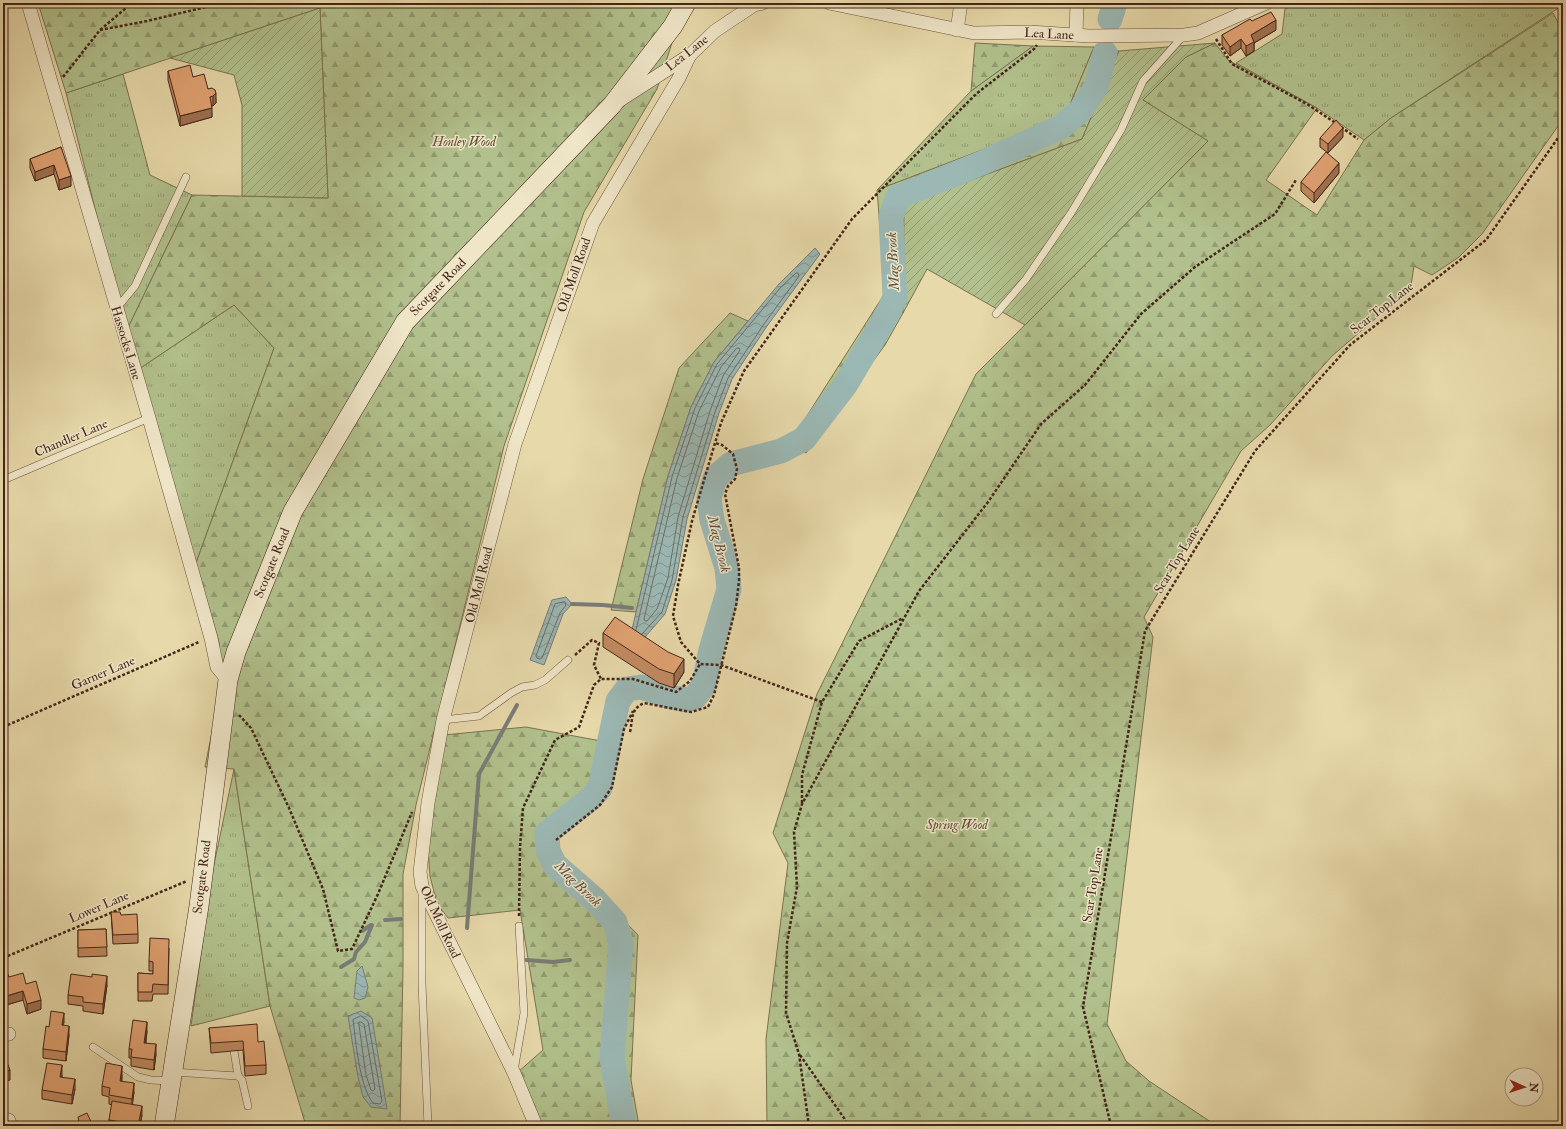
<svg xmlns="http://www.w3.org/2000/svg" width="1566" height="1129" viewBox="0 0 1566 1129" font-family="'IM FELL Double Pica',serif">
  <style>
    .grass { fill: url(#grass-tufts); stroke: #7b7252 }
    .forest { fill: url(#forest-firs); stroke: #7b7252 }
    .garden { fill: url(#garden-furrows); stroke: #7b7252 }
    .water { fill: url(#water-waves); stroke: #797d76 }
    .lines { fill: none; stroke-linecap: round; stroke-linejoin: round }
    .shore { stroke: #706e66; stroke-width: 1 }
    .stream { stroke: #797d76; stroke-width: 4 }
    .river { stroke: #9bb8b4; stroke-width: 25 }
    .lane-casing { stroke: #6e523d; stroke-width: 8 }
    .street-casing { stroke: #6e523d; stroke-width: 14 }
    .secondary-casing { stroke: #452519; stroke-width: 20 }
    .path { stroke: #452519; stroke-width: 2.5; stroke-dasharray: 3 2; stroke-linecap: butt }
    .lane { stroke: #efe6c8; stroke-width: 7 }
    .street { stroke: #efe6c8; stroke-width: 13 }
    .secondary { stroke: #efe6c8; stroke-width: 19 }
    .wall { fill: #c28b62; stroke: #452519 }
    .shaded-wall { fill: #9e7150; stroke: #452519 }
    .building { fill: #e1a272; stroke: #452519 }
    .labels { text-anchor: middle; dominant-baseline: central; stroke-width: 3; stroke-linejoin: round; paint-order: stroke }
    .street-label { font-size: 13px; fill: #452519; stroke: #efe6c8 }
    .park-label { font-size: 13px; font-style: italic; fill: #604c36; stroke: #efe6c8 }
    .water-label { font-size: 14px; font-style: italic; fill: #5a4a40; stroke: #efe6c8 }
  </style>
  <defs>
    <pattern id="grass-tufts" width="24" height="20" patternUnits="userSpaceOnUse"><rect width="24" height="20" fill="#b1c08c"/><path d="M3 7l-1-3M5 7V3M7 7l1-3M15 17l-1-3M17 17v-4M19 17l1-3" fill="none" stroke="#929c72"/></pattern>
    <pattern id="forest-firs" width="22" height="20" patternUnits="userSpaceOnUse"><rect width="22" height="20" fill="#b1c08c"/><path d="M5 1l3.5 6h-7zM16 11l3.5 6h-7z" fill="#929c72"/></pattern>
    <pattern id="garden-furrows" width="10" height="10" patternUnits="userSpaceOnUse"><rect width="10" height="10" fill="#b1c08c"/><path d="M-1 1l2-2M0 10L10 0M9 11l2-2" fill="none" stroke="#929c72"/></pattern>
    <pattern id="water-waves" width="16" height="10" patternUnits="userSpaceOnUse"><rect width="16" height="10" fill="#9bb8b4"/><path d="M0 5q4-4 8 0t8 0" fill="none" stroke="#809592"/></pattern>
  </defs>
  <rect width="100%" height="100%" fill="#e7d9aa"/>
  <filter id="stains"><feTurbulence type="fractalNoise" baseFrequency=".005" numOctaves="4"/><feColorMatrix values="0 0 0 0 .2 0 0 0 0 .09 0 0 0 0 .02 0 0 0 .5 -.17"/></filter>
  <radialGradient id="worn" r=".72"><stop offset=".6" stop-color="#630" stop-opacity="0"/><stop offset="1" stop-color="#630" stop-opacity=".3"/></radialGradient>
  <g class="grass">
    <polygon points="1296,3 1563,3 1563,5 1391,118 1364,140 1317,108 1236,63 1282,34 1285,9"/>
    <polygon points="1033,46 1094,47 1064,119 877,190 971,91"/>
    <polygon points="123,74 150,175 192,195 126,332 66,93"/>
    <polygon points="234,305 274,348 196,563 139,369"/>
    <polygon points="234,769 270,1006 191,1026 212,874"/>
  </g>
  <g class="forest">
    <polygon points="38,3 685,3 657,89 584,212 504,446 416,805 403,874 403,968 400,1126 306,1126 270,1006 234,769 205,767 219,697 219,642 196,563 274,348 234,305 139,369 126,332 192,195 328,198 320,8 66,93"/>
    <polygon points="1553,13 1563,32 1563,119 1482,234 1459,257 1432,275 1414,266 1410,292 1383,312 1332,356 1270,425 1241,451 1144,617 1153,637 1107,1024 1126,1061 1149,1081 1217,1126 767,1126 766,1039 788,863 773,833 817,694 976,374 1208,141 1143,100 1186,57 1215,43 1228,60 1317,108 1266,180 1317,215 1364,140 1391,118"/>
    <polygon points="975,43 1033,46 971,91"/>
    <polygon points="1094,47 1119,51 1082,139 904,205 903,313 885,345 806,453 789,444 885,293 877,190 1064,119"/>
    <polygon points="730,313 748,321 714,362 691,407 668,476 636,612 611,610 643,479 679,368"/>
    <polygon points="526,727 617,744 606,788 595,803 552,838 552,847 638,935 631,1080 639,1126 539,1126 518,1072 543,1050 520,910 448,918 437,904 430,876 427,835 444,735"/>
  </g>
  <g class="garden">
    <polygon points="320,8 328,198 242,196 242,105 234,75 170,58"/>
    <polygon points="1215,43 1186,57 1143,100 1208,141 1025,325 927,269 903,313 904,205 1082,139 1119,51"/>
  </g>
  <g class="water">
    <polygon points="815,248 820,254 767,326 732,379 719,413 687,519 676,580 665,614 639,644 630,638 668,476 691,407 714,362 779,284"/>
    <polygon points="566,597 572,604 563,614 544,665 530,660 552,600"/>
    <polygon points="362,966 368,987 365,998 359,1000 354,998 357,971"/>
    <polygon points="361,1011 372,1018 387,1109 371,1107 363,1097 358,1077 348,1016"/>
  </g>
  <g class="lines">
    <g class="shore">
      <polygon points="737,348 739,348 740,350 723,376 710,411 678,517 668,578 657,609 647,621 645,621 644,619 677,478 699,411 721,367"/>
      <polygon points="565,602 566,605 560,613 542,658 540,659 537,658 536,656 555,604"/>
      <polyline points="636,630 672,477 695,408 717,364 781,287 796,273 798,273 799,276 764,324 728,378 715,412 683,517 672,580 662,612 642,634"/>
      <path d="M361,1016l7,5 14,80 -2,3 -7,-1c-14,-18 -17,-61 -20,-83z"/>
      <polygon points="359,1022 361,1022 364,1024 375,1089 373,1091 371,1090 366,1075"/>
    </g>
    <g class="stream">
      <polyline points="572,604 603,605 632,608"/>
      <polyline points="385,920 401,919"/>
      <polyline points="467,928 479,774 517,705"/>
      <polyline points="362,931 371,925"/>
      <polyline points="526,960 553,962 570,960"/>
      <polyline points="341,967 354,959 356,952 365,942 372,925"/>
    </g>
    <g class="river">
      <polyline points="1110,19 1115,3"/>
      <polyline points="624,1126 612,1058 621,943 615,922 594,899 555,865 548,851 547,833 589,800 600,788 618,701 627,689 641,687 670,697 687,700 695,697 704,685 711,650 729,589 727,568 712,520 709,498 715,478 731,464 781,451 804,439 846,384 888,313 895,297 891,217 898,197 982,163 1061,127 1081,110 1096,87 1105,53"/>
    </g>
    <defs>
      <g id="lane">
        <polyline points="116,309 135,286 186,177"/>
        <polyline points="996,314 1026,279 1071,213 1121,130 1143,81 1184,35"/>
        <polyline points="3,480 149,418"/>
        <polyline points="443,720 479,716 511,693 522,687 535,685 545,680 568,660"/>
        <polyline points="422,891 422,984 428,1126"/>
        <polyline points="93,1047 138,1077 151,1080 171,1081"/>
        <polyline points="234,1051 238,1076 242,1080 248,1106"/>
        <polyline points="514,1071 524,1013 519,926"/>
        <polyline points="172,1072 238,1076"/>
        <polyline points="6,1116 11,1118 14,1126"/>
      </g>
      <g id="street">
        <polyline points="28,3 149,418 211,638 217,667 228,680"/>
        <polyline points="829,3 974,33 1030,32 1089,36 1184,35 1198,33 1266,3"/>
        <polyline points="957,30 961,3"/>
        <polyline points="1076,35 1077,3"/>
        <polyline points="620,100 690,55 715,31 754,5 763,3"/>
        <polyline points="3,1035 9,1034"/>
        <polyline points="536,1126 514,1073 422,886 420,872 428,803 443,720 515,444 593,223 679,78 690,55"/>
      </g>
      <polyline id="secondary" points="164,1126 199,906 228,680 236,652 293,511 405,322 612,105 673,26 686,3"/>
    </defs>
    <use href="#lane" class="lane-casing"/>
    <use href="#street" class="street-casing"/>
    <use href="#secondary" class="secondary-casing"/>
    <g class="path">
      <polyline points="100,30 147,21 223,3"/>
      <polyline points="1216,39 1232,64 1307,104 1337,124"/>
      <polyline points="63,77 100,30 132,3"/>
      <polyline points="1341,127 1358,139"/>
      <polyline points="575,655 592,640 599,643 594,665 601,679"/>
      <polyline points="822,702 721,665 700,664 681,642 673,616 678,585 692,521 715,443 721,423 744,371 852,219 976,94 1034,49 1037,45"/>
      <polyline points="239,715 251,728 289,808 323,889 338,951 352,949 378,894 412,812"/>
      <polyline points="3,727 199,642"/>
      <path d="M630,732c3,-13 0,-23 14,-29l47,9 17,-5 6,-12 22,-89 3,-25v-13l-14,-74 3,-8 7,-7 2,-10 -4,-15 -11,-9 -7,-2"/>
      <polyline points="802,803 802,775 822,702 859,641 903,618"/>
      <polyline points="556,840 600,805 612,787 624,729 633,711"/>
      <polyline points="519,916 520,847 523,808 555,740 579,727 594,685 601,679 633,679 676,692 690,681 700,664"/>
      <polyline points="3,958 187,881"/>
      <polyline points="800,1055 844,1118 848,1126"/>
      <polyline points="809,1126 799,1054 786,1013 787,943 797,887 794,832 802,804 919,591 988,502 1041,424 1085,385 1141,314 1195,267 1275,214 1296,180"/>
      <polyline points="1111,1126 1083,1007 1145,631 1255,451 1350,345 1486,240 1563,131"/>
    </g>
    <use href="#lane" class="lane"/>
    <use href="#street" class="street"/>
    <use href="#secondary" class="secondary"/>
  </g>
  <g class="wall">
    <polygon points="1252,21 1276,30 1254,43 1254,51 1246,56 1241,48 1230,56 1222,45 1222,35"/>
    <polygon points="168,71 193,77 208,89 215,90 216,103 213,106 211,106 212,117 180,126 168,80"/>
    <polygon points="1343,137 1328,153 1320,147 1320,138"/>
    <polygon points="61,147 71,186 59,190 54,174 35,181 30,168 30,159"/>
    <polygon points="1339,173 1314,203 1301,191 1301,182"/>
    <polygon points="603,633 684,672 674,688 659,683 603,647"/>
    <polygon points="111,912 121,915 138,934 138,943 113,944"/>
    <polygon points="106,929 107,956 78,957 78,930"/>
    <polygon points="169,948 168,994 153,994 152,1001 138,1001 138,973 153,974 153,971 149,971 149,961"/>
    <polygon points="3,973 9,977 26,984 41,1009 27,1014 23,1000 3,1006"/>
    <polygon points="107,985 103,1014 83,1011 83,1006 68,1004 68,995"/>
    <polygon points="64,1022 63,1025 69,1035 66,1061 43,1058 43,1049 49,1027"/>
    <polygon points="209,1028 258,1042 266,1065 266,1074 245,1076 243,1050 211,1053"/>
    <polygon points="147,1031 146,1043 156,1054 154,1070 131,1066 131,1058 129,1058 129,1049"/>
    <polygon points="62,1075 62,1077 75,1089 72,1104 42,1099 42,1090"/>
    <polygon points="122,1075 122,1081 134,1092 132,1104 142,1115 140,1126 109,1126 109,1120 112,1105 109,1104 109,1097 102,1095 102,1086"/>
  </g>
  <g class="shaded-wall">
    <polygon points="1276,20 1276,30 1254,43 1254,51 1246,56 1246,46 1251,35"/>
    <polygon points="1241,39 1241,48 1230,56 1230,47"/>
    <polygon points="216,93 216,103 213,106 213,96"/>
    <polygon points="212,108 212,117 180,126 180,116"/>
    <polygon points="1343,128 1343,137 1328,153 1328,144"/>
    <polygon points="1339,163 1339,173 1314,203 1314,193"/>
    <polygon points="54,165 54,174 35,181 35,172"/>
    <polygon points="71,176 71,186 59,190 59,180"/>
    <polygon points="684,659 684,672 674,688 674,674"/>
    <polygon points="107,976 107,985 103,1014 103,1004"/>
    <polygon points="23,991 23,1000 3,1006 3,997"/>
    <polygon points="41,1000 41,1009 27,1014 27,1004"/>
    <polygon points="64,1013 64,1022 62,1035 62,1025"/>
    <polygon points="147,1022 147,1031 144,1052 144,1043"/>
    <polygon points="69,1026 69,1035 66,1061 66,1052"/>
    <polygon points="156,1044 156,1054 154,1070 154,1060"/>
    <polygon points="62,1065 62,1075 60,1086 60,1077"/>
    <polygon points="122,1066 122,1075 120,1090 120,1081"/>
    <polygon points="10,1070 10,1080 3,1082 3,1073"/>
    <polygon points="75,1079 75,1089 72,1104 72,1095"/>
    <polygon points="134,1083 134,1092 132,1108 132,1099"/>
    <polygon points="142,1106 142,1115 140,1126 138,1126"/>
  </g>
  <g class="building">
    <polygon points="1271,12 1276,20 1251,35 1254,42 1246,46 1241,39 1230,47 1222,35 1250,19 1252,21"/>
    <polygon points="190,65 193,77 204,74 208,89 212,88 215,90 216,93 213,96 210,97 212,108 180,116 168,71"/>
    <polygon points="1336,120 1343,128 1328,144 1320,138"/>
    <polygon points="61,147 71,176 59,180 54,165 35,172 30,159"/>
    <polygon points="1326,152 1339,163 1314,193 1301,182"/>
    <polygon points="615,617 668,652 684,659 674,674 659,669 603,633"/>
    <polygon points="111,912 120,912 121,915 137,914 138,934 113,935"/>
    <polygon points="106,929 107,947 78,948 78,930"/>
    <polygon points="150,938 169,939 168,985 153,984 152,992 138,992 138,973 153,974 153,962 149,961"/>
    <polygon points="7,972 9,977 23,973 26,984 36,981 41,1000 27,1004 23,991 3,997 3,973"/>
    <polygon points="71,974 92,977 92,974 107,976 103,1004 83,1002 83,997 68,995"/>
    <polygon points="51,1011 64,1013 62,1025 69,1026 66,1052 43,1049 46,1026 49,1027"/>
    <polygon points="133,1020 147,1022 144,1043 156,1044 154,1060 131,1057 132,1049 129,1049"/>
    <polygon points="257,1024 258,1042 264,1041 266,1065 245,1066 243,1041 211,1043 209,1028"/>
    <polygon points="3,1051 10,1070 3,1073"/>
    <polygon points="47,1063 62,1065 60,1077 75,1079 72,1095 42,1090"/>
    <polygon points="106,1063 122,1066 120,1081 134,1083 132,1099 109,1095 110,1088 102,1086"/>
    <polygon points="112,1101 142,1106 138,1126 121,1126 121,1122 109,1120"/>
    <polygon points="87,1113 93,1126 69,1126 79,1122 78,1117"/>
    <polygon points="45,1124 46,1126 39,1126"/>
  </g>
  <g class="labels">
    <g class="street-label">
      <text transform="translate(1049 34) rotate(3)">Lea Lane</text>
      <text transform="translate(687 53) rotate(-38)">Lea Lane</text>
      <text transform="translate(574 275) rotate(-71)">Old Moll Road</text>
      <text transform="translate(438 287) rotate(-46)">Scotgate Road</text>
      <text transform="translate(1382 308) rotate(-38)">Scar Top Lane</text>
      <text transform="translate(126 343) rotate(73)">Hassocks Lane</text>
      <text transform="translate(71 438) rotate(-23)">Chandler Lane</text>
      <text transform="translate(1177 560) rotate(-59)">Scar Top Lane</text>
      <text transform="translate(272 563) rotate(-68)">Scotgate Road</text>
      <text transform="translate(479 585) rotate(-76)">Old Moll Road</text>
      <text transform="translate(103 673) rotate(-23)">Garner Lane</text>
      <text transform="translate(202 877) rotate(-83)">Scotgate Road</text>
      <text transform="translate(1093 885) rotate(-81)">Scar Top Lane</text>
      <text transform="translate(99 907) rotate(-23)">Lower Lane</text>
      <text transform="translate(440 922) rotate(65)">Old Moll Road</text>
    </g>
    <g class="park-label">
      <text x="464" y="142">Honley Wood</text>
      <text x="957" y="825">Spring Wood</text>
    </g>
    <g class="water-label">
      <text transform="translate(893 261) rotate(-93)">Mag Brook</text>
      <text transform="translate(719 544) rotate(76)">Mag Brook</text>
      <text transform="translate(578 884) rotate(44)">Mag Brook</text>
    </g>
  </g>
  <rect width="1566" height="1129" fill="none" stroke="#e7d9aa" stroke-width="16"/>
  <rect x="4" y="4" width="1558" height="1121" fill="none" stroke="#452519" stroke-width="2"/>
  <rect x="8" y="8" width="1550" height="1113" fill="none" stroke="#452519"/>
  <g transform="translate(1524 1087) rotate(93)"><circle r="19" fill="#efe6c8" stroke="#ab9982"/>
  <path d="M0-3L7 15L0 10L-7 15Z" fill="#8f2418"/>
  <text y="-6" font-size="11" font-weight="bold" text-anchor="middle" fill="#452519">N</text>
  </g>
  <rect width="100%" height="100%" filter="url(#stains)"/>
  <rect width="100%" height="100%" fill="url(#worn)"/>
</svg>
